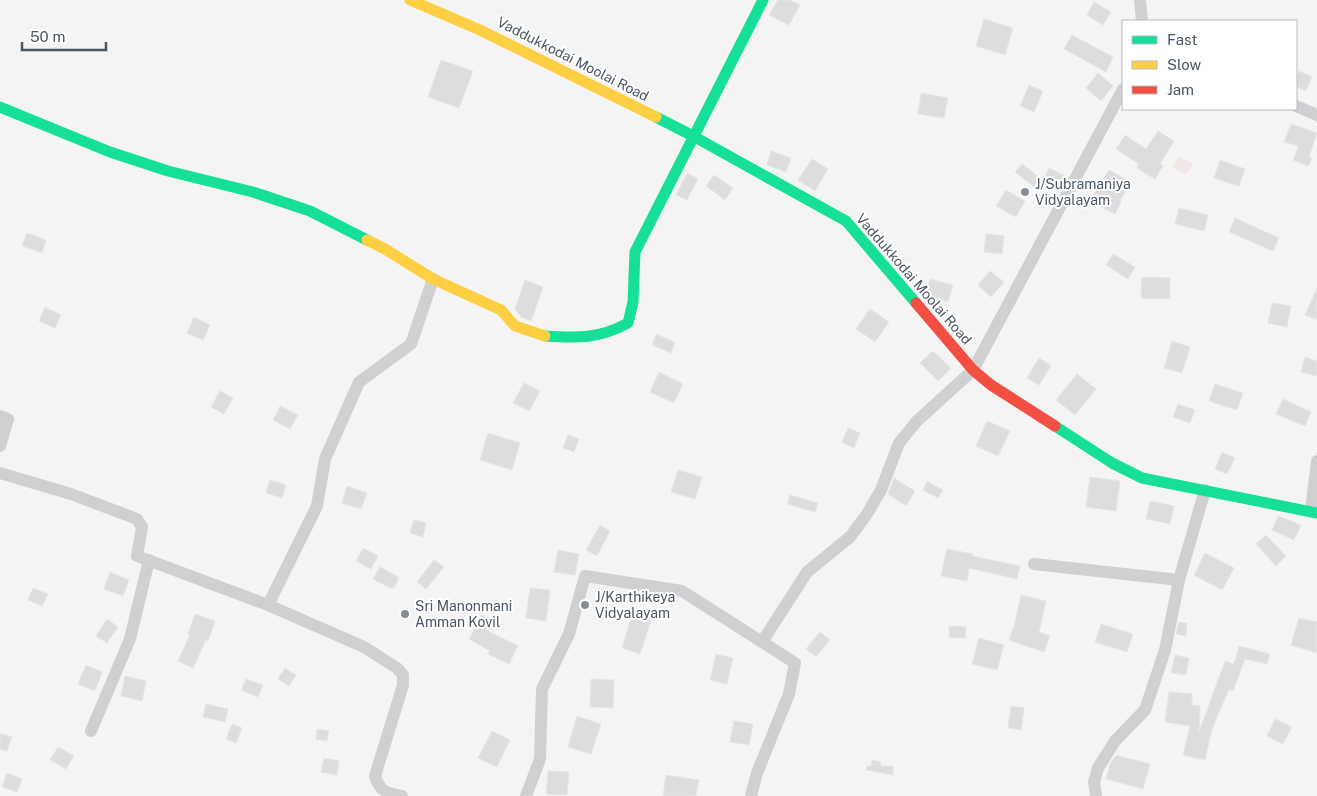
<svg xmlns="http://www.w3.org/2000/svg" width="1317" height="796" viewBox="0 0 1317 796" font-family="'Public Sans',sans-serif">
  <style>
    .medical { fill: #f1e7e6 }
    .building { fill: #ddddde; stroke: #e5e6e7 }
    .lines { fill: none; stroke-linecap: round; stroke-linejoin: round }
    .street { stroke: #ced0d2; stroke-width: 12 }
    .fast { stroke: #16e098; stroke-width: 11 }
    .slow { stroke: #ffcf43; stroke-width: 11 }
    .jam { stroke: #f24e42; stroke-width: 11 }
    .poi-dot { fill: #868d94; stroke: #fff; stroke-width: 2 }
    .labels { text-anchor: middle; dominant-baseline: central; stroke-width: 4; stroke-linejoin: round; paint-order: stroke }
    .street-label { font-size: 14px; fill: #4a5661; stroke: #fff }
    .poi-label { font-size: 14px; fill: #4a5661; stroke: #fff; text-anchor: start }
  </style>
  <rect width="100%" height="100%" fill="#f4f4f4"/>
  <polygon class="medical" points="1179,156 1193,164 1186,175 1172,167"/>
  <g class="building">
    <polygon points="778,0 790,0 800,5 789,25 769,15"/>
    <polygon points="1094,2 1111,12 1103,25 1087,15"/>
    <polygon points="984,19 1013,28 1005,55 976,46"/>
    <polygon points="1072,35 1113,57 1106,72 1064,49"/>
    <polygon points="441,60 473,71 459,108 428,97"/>
    <polygon points="1299,71 1312,77 1306,91 1296,86 1296,80"/>
    <polygon points="1098,73 1113,86 1101,101 1086,88"/>
    <polygon points="1029,85 1043,91 1034,112 1020,106"/>
    <polygon points="921,93 948,98 944,118 918,114"/>
    <polygon points="1291,124 1317,133 1309,157 1312,158 1308,166 1293,160 1299,146 1284,142"/>
    <polygon points="1158,131 1174,141 1160,164 1163,166 1155,179 1137,168 1139,164 1116,149 1125,135 1146,149"/>
    <polygon points="771,151 791,158 786,172 767,165"/>
    <polygon points="812,159 828,169 815,191 798,180"/>
    <polygon points="1220,160 1245,169 1239,186 1214,178"/>
    <polygon points="1022,164 1040,178 1034,187 1015,172"/>
    <polygon points="1049,168 1067,177 1061,188 1044,179"/>
    <polygon points="1109,170 1131,182 1120,201 1121,202 1115,214 1089,201"/>
    <polygon points="687,173 698,179 687,200 676,195"/>
    <polygon points="714,175 733,188 725,200 706,186"/>
    <polygon points="1006,190 1025,201 1016,217 996,206"/>
    <polygon points="1179,208 1208,215 1204,231 1175,224"/>
    <polygon points="1235,218 1279,238 1273,251 1229,232"/>
    <polygon points="27,233 46,240 42,253 22,246"/>
    <polygon points="986,234 1004,236 1002,254 984,252"/>
    <polygon points="1113,254 1135,267 1128,279 1106,265"/>
    <polygon points="990,271 1004,282 991,297 978,285"/>
    <polygon points="1142,277 1170,278 1170,299 1141,298"/>
    <polygon points="930,279 953,285 948,302 925,296"/>
    <polygon points="525,280 543,287 531,321 521,317 515,309"/>
    <polygon points="1317,288 1317,320 1305,315"/>
    <polygon points="1272,303 1291,306 1287,327 1268,323"/>
    <polygon points="45,307 61,315 55,328 39,321"/>
    <polygon points="870,309 889,322 875,342 856,329"/>
    <polygon points="194,317 210,325 203,340 187,333"/>
    <polygon points="656,334 675,342 671,353 652,345"/>
    <polygon points="1172,341 1190,347 1182,373 1164,368"/>
    <polygon points="933,351 951,368 938,381 920,363"/>
    <polygon points="1305,357 1317,361 1317,376 1301,372"/>
    <polygon points="1039,358 1051,366 1039,385 1027,378"/>
    <polygon points="659,372 683,384 674,403 650,392"/>
    <polygon points="1077,374 1096,389 1075,415 1056,400"/>
    <polygon points="524,383 540,391 529,411 513,403"/>
    <polygon points="1215,384 1243,393 1237,410 1209,401"/>
    <polygon points="220,391 233,398 224,414 211,407"/>
    <polygon points="1283,399 1311,412 1305,426 1276,414"/>
    <polygon points="1178,404 1195,410 1190,423 1173,417"/>
    <polygon points="280,406 298,415 290,429 273,420"/>
    <polygon points="987,421 1010,431 998,456 976,446"/>
    <polygon points="848,428 860,433 854,448 842,442"/>
    <polygon points="488,433 520,443 512,470 480,460"/>
    <polygon points="568,435 579,439 574,452 563,448"/>
    <polygon points="1222,452 1235,458 1227,474 1215,469"/>
    <polygon points="678,470 702,477 695,499 671,492"/>
    <polygon points="1090,477 1120,481 1116,511 1086,507"/>
    <polygon points="894,478 915,491 906,506 888,494"/>
    <polygon points="270,480 286,485 282,498 266,493"/>
    <polygon points="927,481 943,490 938,498 923,490"/>
    <polygon points="347,486 367,493 361,509 342,503"/>
    <polygon points="790,495 818,503 815,512 787,504"/>
    <polygon points="1150,501 1174,506 1170,524 1146,519"/>
    <polygon points="1278,516 1301,525 1294,540 1272,530"/>
    <polygon points="414,520 426,523 423,537 410,533"/>
    <polygon points="600,525 610,531 597,556 586,550"/>
    <polygon points="1266,535 1286,556 1276,566 1256,544"/>
    <polygon points="363,548 378,556 371,569 356,561"/>
    <polygon points="947,549 973,554 972,556 1020,566 1017,579 969,568 967,581 941,576"/>
    <polygon points="558,550 579,554 575,575 554,572"/>
    <polygon points="1205,553 1234,568 1222,590 1194,575"/>
    <polygon points="434,560 444,567 426,589 417,582"/>
    <polygon points="380,567 398,577 398,580 394,588 390,588 373,579"/>
    <polygon points="110,572 129,580 123,596 104,589"/>
    <polygon points="33,588 48,594 42,606 28,600"/>
    <polygon points="530,588 550,590 546,621 526,618"/>
    <polygon points="1021,595 1046,601 1039,632 1050,636 1044,652 1009,640 1015,623"/>
    <polygon points="634,608 653,614 640,654 622,648"/>
    <polygon points="195,614 215,621 208,641 206,640 193,668 178,661 190,635 188,634"/>
    <polygon points="482,615 492,621 486,630 518,646 509,664 488,654 490,651 469,639"/>
    <polygon points="1299,618 1317,622 1317,653 1291,645"/>
    <polygon points="107,619 118,627 107,643 96,636"/>
    <polygon points="1179,622 1187,623 1186,636 1176,634"/>
    <polygon points="1101,624 1133,634 1127,652 1095,642"/>
    <polygon points="949,626 966,627 965,638 949,637"/>
    <polygon points="820,632 830,640 816,657 806,649"/>
    <polygon points="979,638 1004,645 997,670 972,664"/>
    <polygon points="1239,646 1270,654 1267,664 1245,659 1233,691 1229,689 1212,729 1205,760 1183,755 1190,726 1165,722 1169,692 1192,694 1192,705 1200,706 1199,732 1225,661 1234,664"/>
    <polygon points="716,654 733,658 727,684 710,680"/>
    <polygon points="1175,655 1189,658 1186,675 1171,673"/>
    <polygon points="86,665 102,672 95,691 78,684"/>
    <polygon points="285,668 296,675 289,686 278,679"/>
    <polygon points="125,676 146,681 142,701 121,696"/>
    <polygon points="246,679 263,685 258,697 241,690"/>
    <polygon points="591,679 614,680 613,708 590,707"/>
    <polygon points="206,704 228,709 225,722 203,717"/>
    <polygon points="1011,706 1024,708 1021,730 1008,728"/>
    <polygon points="577,716 601,724 591,754 568,747"/>
    <polygon points="1275,719 1292,727 1283,744 1267,736"/>
    <polygon points="734,721 753,724 749,745 730,742"/>
    <polygon points="232,724 242,728 236,743 226,739"/>
    <polygon points="317,729 329,731 327,741 316,739"/>
    <polygon points="492,731 510,740 497,767 478,758"/>
    <polygon points="0,733 12,737 7,751 0,749"/>
    <polygon points="58,747 74,756 66,769 50,760"/>
    <polygon points="1116,755 1150,764 1143,789 1106,779 1110,764"/>
    <polygon points="324,758 339,761 337,775 321,772"/>
    <polygon points="872,760 881,762 880,766 893,766 893,775 866,770 867,766 871,766"/>
    <polygon points="548,771 569,772 567,795 546,794"/>
    <polygon points="7,773 22,779 17,792 2,787"/>
    <polygon points="666,775 699,780 696,796 663,796"/>
  </g>
  <g class="lines">
    <g class="street">
      <polyline points="1140,0 1142,21"/>
      <polyline points="1296,106 1317,115"/>
      <polyline points="0,416 8,419 0,446"/>
      <path d="M0,473l71,21 66,25 5,8 -5,29 131,49 96,42 33,21 6,7v10l-28,91c5,16 12,17 27,20"/>
      <polyline points="1311,511 1317,461"/>
      <polyline points="1034,564 1179,580"/>
      <polyline points="268,605 317,506 325,459 359,382 411,344 433,279"/>
      <polyline points="762,642 807,572 850,537 867,514 881,490 899,443 917,421 973,370 1123,89"/>
      <polyline points="91,731 130,639 149,560"/>
      <polyline points="526,796 540,759 542,689 569,634 585,576 682,591 795,663 789,694 757,773 751,796"/>
      <polyline points="1096,796 1094,782 1098,768 1115,741 1145,710 1165,650 1179,580 1205,490"/>
    </g>
    <g class="fast">
      <polyline points="0,107 110,152 168,171 253,192 310,211 367,240"/>
      <polyline points="656,117 693,136 846,221 916,303"/>
      <path d="M545,336c32,2 54,3 83,-13l5,-21 2,-50 128,-252"/>
      <polyline points="1055,426 1112,463 1142,478 1317,513"/>
    </g>
    <g class="slow">
      <polyline points="410,0 480,30 656,117"/>
      <polyline points="367,240 385,249 433,279 501,310 515,326 545,336"/>
    </g>
    <polyline class="jam" points="916,303 973,370 991,385 1055,426"/>
  </g>
  <g class="poi-dot">
    <circle cx="1025" cy="192" r="5"/>
    <circle cx="585" cy="605" r="5"/>
    <circle cx="405" cy="614" r="5"/>
  </g>
  <g class="labels">
    <g class="street-label">
      <text transform="translate(573 59) rotate(27)">Vaddukkodai Moolai Road</text>
      <text transform="translate(914 279) rotate(49)">Vaddukkodai Moolai Road</text>
    </g>
    <g class="poi-label">
      <text x="1035" y="184">J/Subramaniya<tspan x="1035" dy="16">Vidyalayam</tspan></text>
      <text x="595" y="597">J/Karthikeya<tspan x="595" dy="16">Vidyalayam</tspan></text>
      <text x="415" y="606">Sri Manonmani<tspan x="415" dy="16">Amman Kovil</tspan></text>
    </g>
  </g>
  <rect x="1122" y="20" width="175" height="90" fill="#ffffff" stroke="#b7bbc0"/>
  <rect x="1132" y="36" width="25" height="8" fill="#16e098" stroke="#b7bbc0"/>
  <text x="1167" y="45" font-size="15" fill="#4a5661">Fast</text>
  <rect x="1132" y="61" width="25" height="8" fill="#ffcf43" stroke="#b7bbc0"/>
  <text x="1167" y="70" font-size="15" fill="#4a5661">Slow</text>
  <rect x="1132" y="86" width="25" height="8" fill="#f24e42" stroke="#b7bbc0"/>
  <text x="1167" y="95" font-size="15" fill="#4a5661">Jam</text>
  <path d="M22 42v8h84v-8" fill="none" stroke="#4a5661" stroke-width="2.5"/>
  <text x="30" y="42" font-size="15" fill="#4a5661" stroke="#ffffff" stroke-width="4" paint-order="stroke">50 m</text>
</svg>
